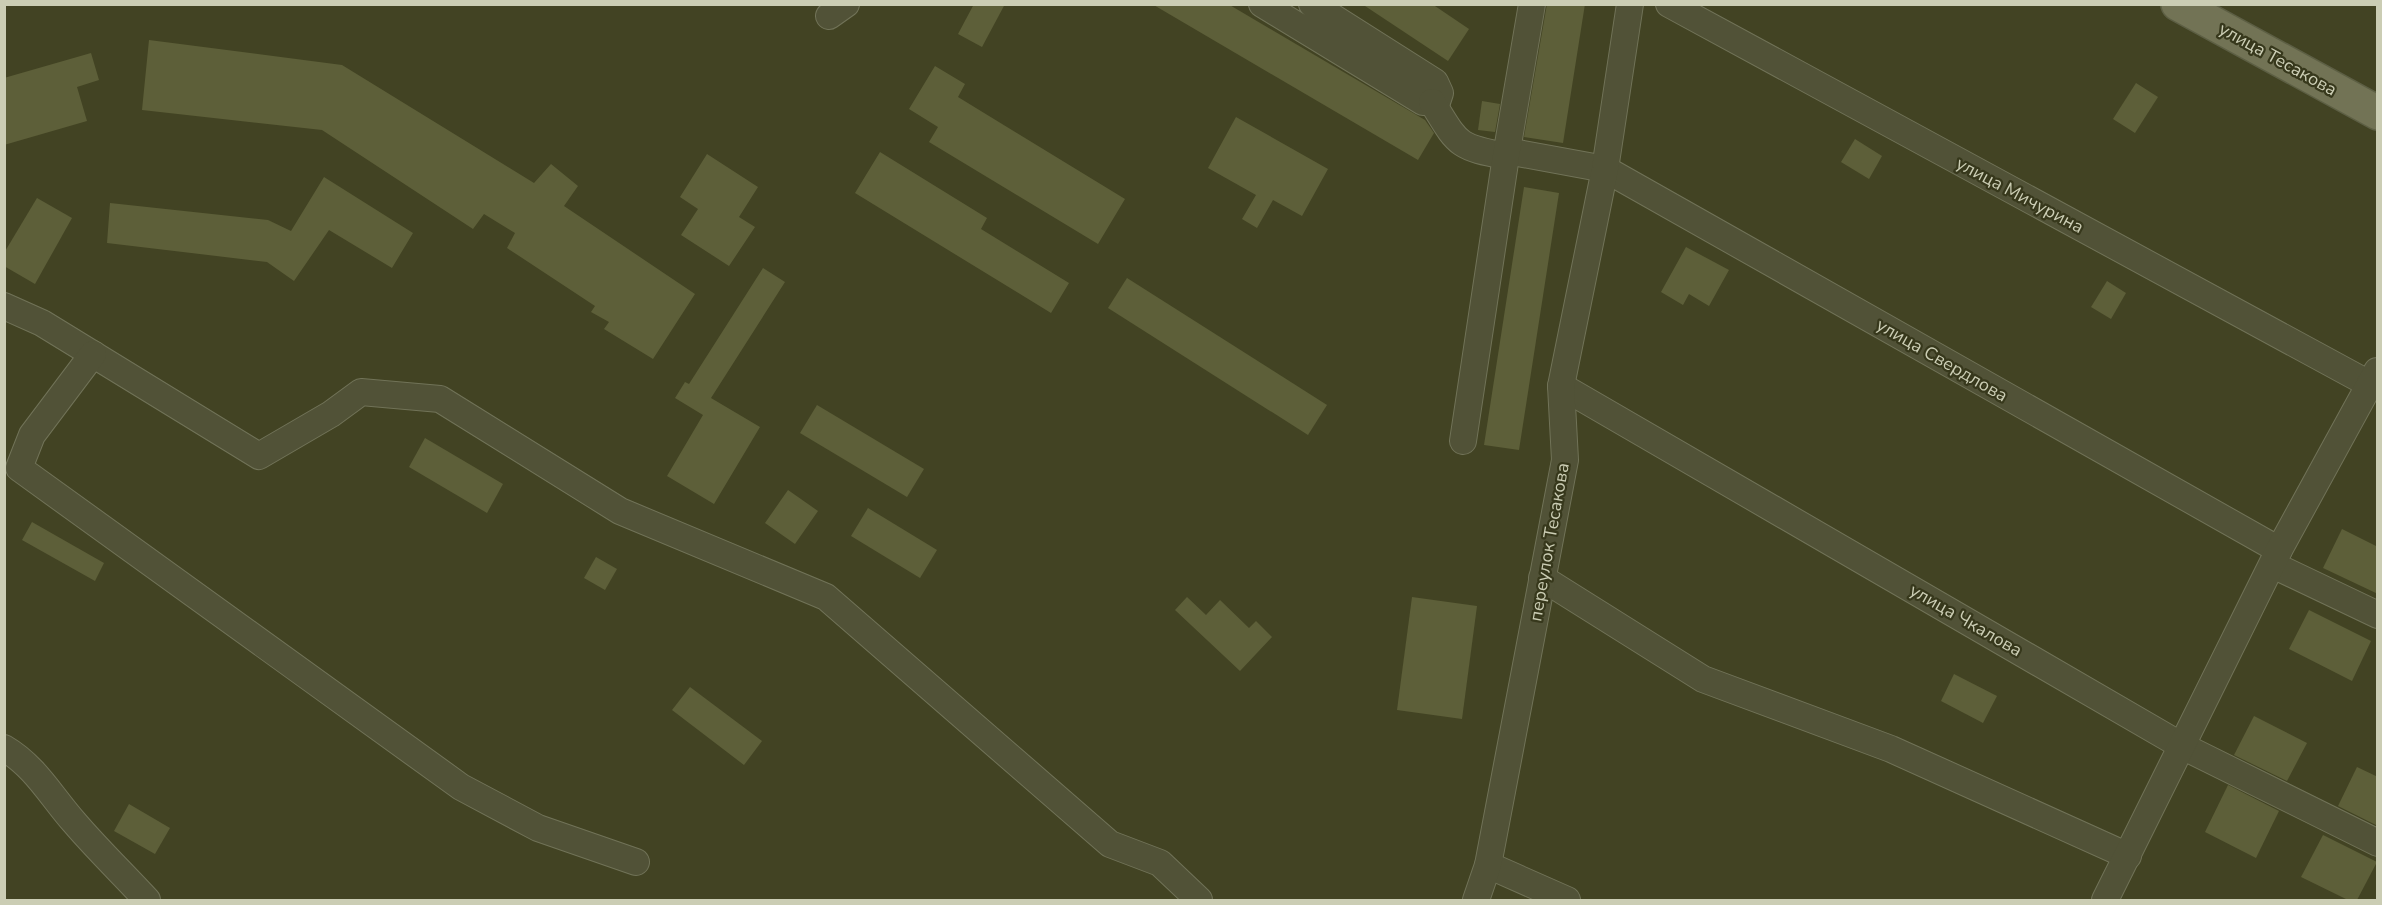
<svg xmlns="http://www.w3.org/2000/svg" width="2382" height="905" viewBox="0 0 2382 905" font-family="'Nunito Sans',sans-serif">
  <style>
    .building { fill: #5d5f39 }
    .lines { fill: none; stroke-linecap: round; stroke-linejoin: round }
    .minor-casing { stroke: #717358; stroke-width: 28 }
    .major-casing { stroke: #5d5f44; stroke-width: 36 }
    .minor { stroke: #515237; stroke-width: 26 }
    .major { stroke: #727355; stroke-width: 33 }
    .labels { text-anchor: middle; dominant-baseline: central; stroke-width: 4.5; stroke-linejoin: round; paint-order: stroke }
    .street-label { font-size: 18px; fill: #cbcdb4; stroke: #37381c }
  </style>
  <rect width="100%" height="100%" fill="#424323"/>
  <g class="building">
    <polygon points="974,4 1005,4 982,47 958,34"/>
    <polygon points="1152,4 1228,4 1425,120 1434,133 1418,160"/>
    <polygon points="1362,4 1432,4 1469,29 1448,61"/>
    <polygon points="1547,4 1585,4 1563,143 1524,137"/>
    <polygon points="149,40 342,65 534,183 551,164 578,186 564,206 695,294 653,359 604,329 609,322 591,312 595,306 507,248 515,233 484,214 473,229 322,130 142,110"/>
    <polygon points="91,53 99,80 77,87 87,121 4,145 4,78"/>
    <polygon points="935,66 965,84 958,97 1125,199 1098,244 929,142 938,127 909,109"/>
    <polygon points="2136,83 2158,97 2135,133 2113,119"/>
    <polygon points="1482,101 1500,104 1495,132 1478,130"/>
    <polygon points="1236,117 1328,169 1302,216 1273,200 1257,228 1242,219 1256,195 1208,168"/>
    <polygon points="1855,139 1882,156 1869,179 1841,162"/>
    <polygon points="880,152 987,218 981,229 1069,283 1051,313 855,193"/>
    <polygon points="707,154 758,187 739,217 755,227 729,266 681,235 698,209 680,197"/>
    <polygon points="324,177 413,233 392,268 329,230 294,281 267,262 107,243 110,203 268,220 291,231"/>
    <polygon points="1524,187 1559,193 1519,450 1484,445"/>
    <polygon points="37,198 72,218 35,284 4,266 4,253"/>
    <polygon points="1686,247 1729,270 1709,306 1689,294 1683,305 1661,292"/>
    <polygon points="763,268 785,282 711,398 760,427 714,504 667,476 703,415 675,398 685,382 689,384"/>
    <polygon points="1127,278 1327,405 1308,435 1108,308"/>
    <polygon points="2107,281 2126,293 2111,319 2091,307"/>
    <polygon points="817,405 924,469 907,497 800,433"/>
    <polygon points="425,438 503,484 487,513 409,467"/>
    <polygon points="788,490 818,511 795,544 765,523"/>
    <polygon points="868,508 937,550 920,578 851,536"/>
    <polygon points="32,522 104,563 95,581 22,540"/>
    <polygon points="2342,529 2378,547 2378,594 2323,568"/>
    <polygon points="596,557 617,569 605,590 584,578"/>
    <polygon points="1187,597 1206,615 1220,600 1249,628 1256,621 1272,637 1240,671 1175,610"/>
    <polygon points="1412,597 1477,606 1462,719 1397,710"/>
    <polygon points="2309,610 2371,641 2352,681 2289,649"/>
    <polygon points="1954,674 1997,696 1983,723 1941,701"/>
    <polygon points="690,687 762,741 744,765 672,710"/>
    <polygon points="2254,716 2307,743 2287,781 2234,755"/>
    <polygon points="2357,767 2378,777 2378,826 2338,806"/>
    <polygon points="2228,785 2279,811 2256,858 2205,832"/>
    <polygon points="129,804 170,828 155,854 114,831"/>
    <polygon points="2323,835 2377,862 2357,900 2348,900 2301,877"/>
  </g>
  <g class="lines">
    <defs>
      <g id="minor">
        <polyline points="1262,4 1423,102 1437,102 1440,93 1435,82 1312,4"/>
        <polyline points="1669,4 2371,385"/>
        <polyline points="829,16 846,4"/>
        <path d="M1432,102c26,42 24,45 74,54"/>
        <polyline points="1507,151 1605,169 2279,550"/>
        <polyline points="4,306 42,323 259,456 331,414 361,392 440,399 620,511 826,597 1110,844 1160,863 1199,900"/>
        <polyline points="93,354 32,435 19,468 461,787 538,828 636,862"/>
        <polyline points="1561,386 2182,746 2378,843"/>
        <polyline points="1463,441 1506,156 1532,4"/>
        <polyline points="2273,565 2378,615"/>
        <polyline points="1542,578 1703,679 1891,749 2128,856"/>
        <path d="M4,748c31,18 47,48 70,74 23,27 49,52 73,78"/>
        <polyline points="1488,865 1567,900"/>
        <polyline points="1476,900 1488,865 1565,460 1561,386 1605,169 1630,4"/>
        <polyline points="2105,900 2279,550 2377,371"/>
      </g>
      <polyline id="major" points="2178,4 2378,113"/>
    </defs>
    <use href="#minor" class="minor-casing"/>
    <use href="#major" class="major-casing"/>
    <use href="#minor" class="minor"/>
    <use href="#major" class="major"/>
  </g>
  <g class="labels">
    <g class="street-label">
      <text transform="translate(2278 59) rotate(29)">улица Тесакова</text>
      <text transform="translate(2020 195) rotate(28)">улица Мичурина</text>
      <text transform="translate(1942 360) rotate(30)">улица Свердлова</text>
      <text transform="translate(1549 542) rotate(-80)">переулок Тесакова</text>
      <text transform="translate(1966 620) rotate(30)">улица Чкалова</text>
    </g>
  </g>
  <rect width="2382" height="905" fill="none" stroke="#cbcdb4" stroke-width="12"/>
</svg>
